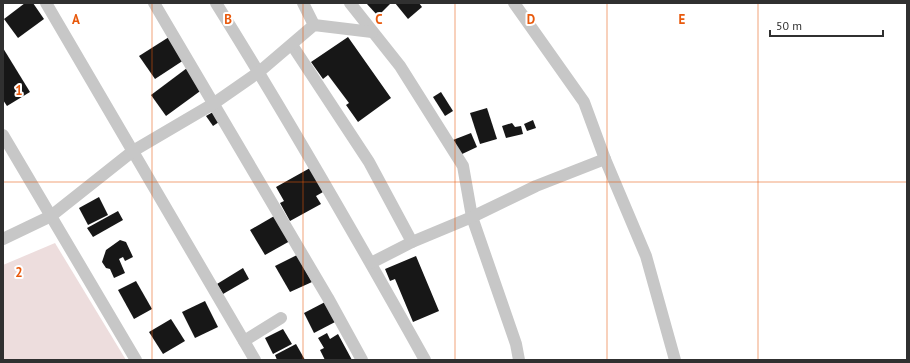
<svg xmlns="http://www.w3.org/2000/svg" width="910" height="363" viewBox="0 0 910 363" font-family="'PT Sans',sans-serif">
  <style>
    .green { fill: #eddddd }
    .building { fill: #171717 }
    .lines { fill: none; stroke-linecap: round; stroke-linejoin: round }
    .street { stroke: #c7c7c7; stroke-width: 12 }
    .grid { fill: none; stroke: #e8590c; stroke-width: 1; stroke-opacity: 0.55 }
    .grid-label { font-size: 13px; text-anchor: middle; font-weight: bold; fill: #e8590c; stroke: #fff; stroke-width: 4; stroke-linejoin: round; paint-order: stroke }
  </style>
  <rect width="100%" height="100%" fill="#fff"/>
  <polygon class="green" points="55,243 126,360 3,360 3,265"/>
  <g class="building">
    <polygon points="25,3 33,3 44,19 18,38 4,19"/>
    <polygon points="366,3 391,3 378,16"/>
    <polygon points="395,3 419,3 422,7 408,19"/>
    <polygon points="169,37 184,60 155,79 139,56"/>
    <polygon points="348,37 391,98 358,122 346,105 349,103 328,75 323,79 311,62"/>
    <polygon points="3,48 30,92 7,106 3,100"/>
    <polygon points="187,68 203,89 166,116 151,95"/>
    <polygon points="441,92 453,111 445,116 433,97"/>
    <polygon points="487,108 497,139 480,144 470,113"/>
    <polygon points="213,112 219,122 213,126 206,116"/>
    <polygon points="533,120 536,128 527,131 524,124"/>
    <polygon points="512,123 515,127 521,126 523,134 506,138 502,126"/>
    <polygon points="471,133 477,147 460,155 453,140"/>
    <polygon points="310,168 323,192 316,196 321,204 290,221 280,203 284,201 276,187"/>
    <polygon points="99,197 108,215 88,225 79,208"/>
    <polygon points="118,211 123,220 93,237 87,228"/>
    <polygon points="276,215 290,241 265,255 250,230"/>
    <polygon points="120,240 126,242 133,257 125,261 123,257 119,259 125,273 114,278 110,269 106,268 102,262 106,250"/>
    <polygon points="297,255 312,282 290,292 275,266"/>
    <polygon points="416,256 439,311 413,322 395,279 390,281 385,269"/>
    <polygon points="243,268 249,279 223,294 217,284"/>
    <polygon points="136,281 152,309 134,319 118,290"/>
    <polygon points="205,301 218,327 195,338 182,312"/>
    <polygon points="327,301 337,321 314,333 304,313"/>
    <polygon points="171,319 185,341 163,354 149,332"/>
    <polygon points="283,329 292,344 273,354 265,338"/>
    <polygon points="327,333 330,339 338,334 352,360 325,360 320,350 324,348 318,338"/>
    <polygon points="296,344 305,360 277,360 275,355"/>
  </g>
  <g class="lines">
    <g class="street">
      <polyline points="46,3 255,360"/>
      <polyline points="154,3 328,298 362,360"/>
      <path d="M216,3c73,117 142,237 209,357"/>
      <polyline points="303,3 314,25"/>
      <polyline points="350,3 400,66 463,166 472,217 516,344 519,360"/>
      <polyline points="514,3 584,102 605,159 646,256 675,360"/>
      <polyline points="292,45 369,162 412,242"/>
      <polyline points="3,135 136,360"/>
      <polyline points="3,239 51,216 133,151 213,104 259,72 314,25 372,32"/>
      <polyline points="371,263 412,242 472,217 536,186 605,159"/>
      <polyline points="244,341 281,318"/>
    </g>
  </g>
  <path class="grid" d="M152,3v357M303,3v357M455,3v357M607,3v357M758,3v357M3,182h904"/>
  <g class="grid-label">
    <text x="76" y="24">A</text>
    <text x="228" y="24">B</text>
    <text x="379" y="24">C</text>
    <text x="531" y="24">D</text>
    <text x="682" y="24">E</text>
    <text x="19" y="95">1</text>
    <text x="19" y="277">2</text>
  </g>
  <rect width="910" height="363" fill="none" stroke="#303030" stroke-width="8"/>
  <path d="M770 30v6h113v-6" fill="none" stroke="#303030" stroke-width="2"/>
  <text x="776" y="30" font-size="12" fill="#303030" stroke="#ffffff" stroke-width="3" paint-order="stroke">50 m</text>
</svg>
